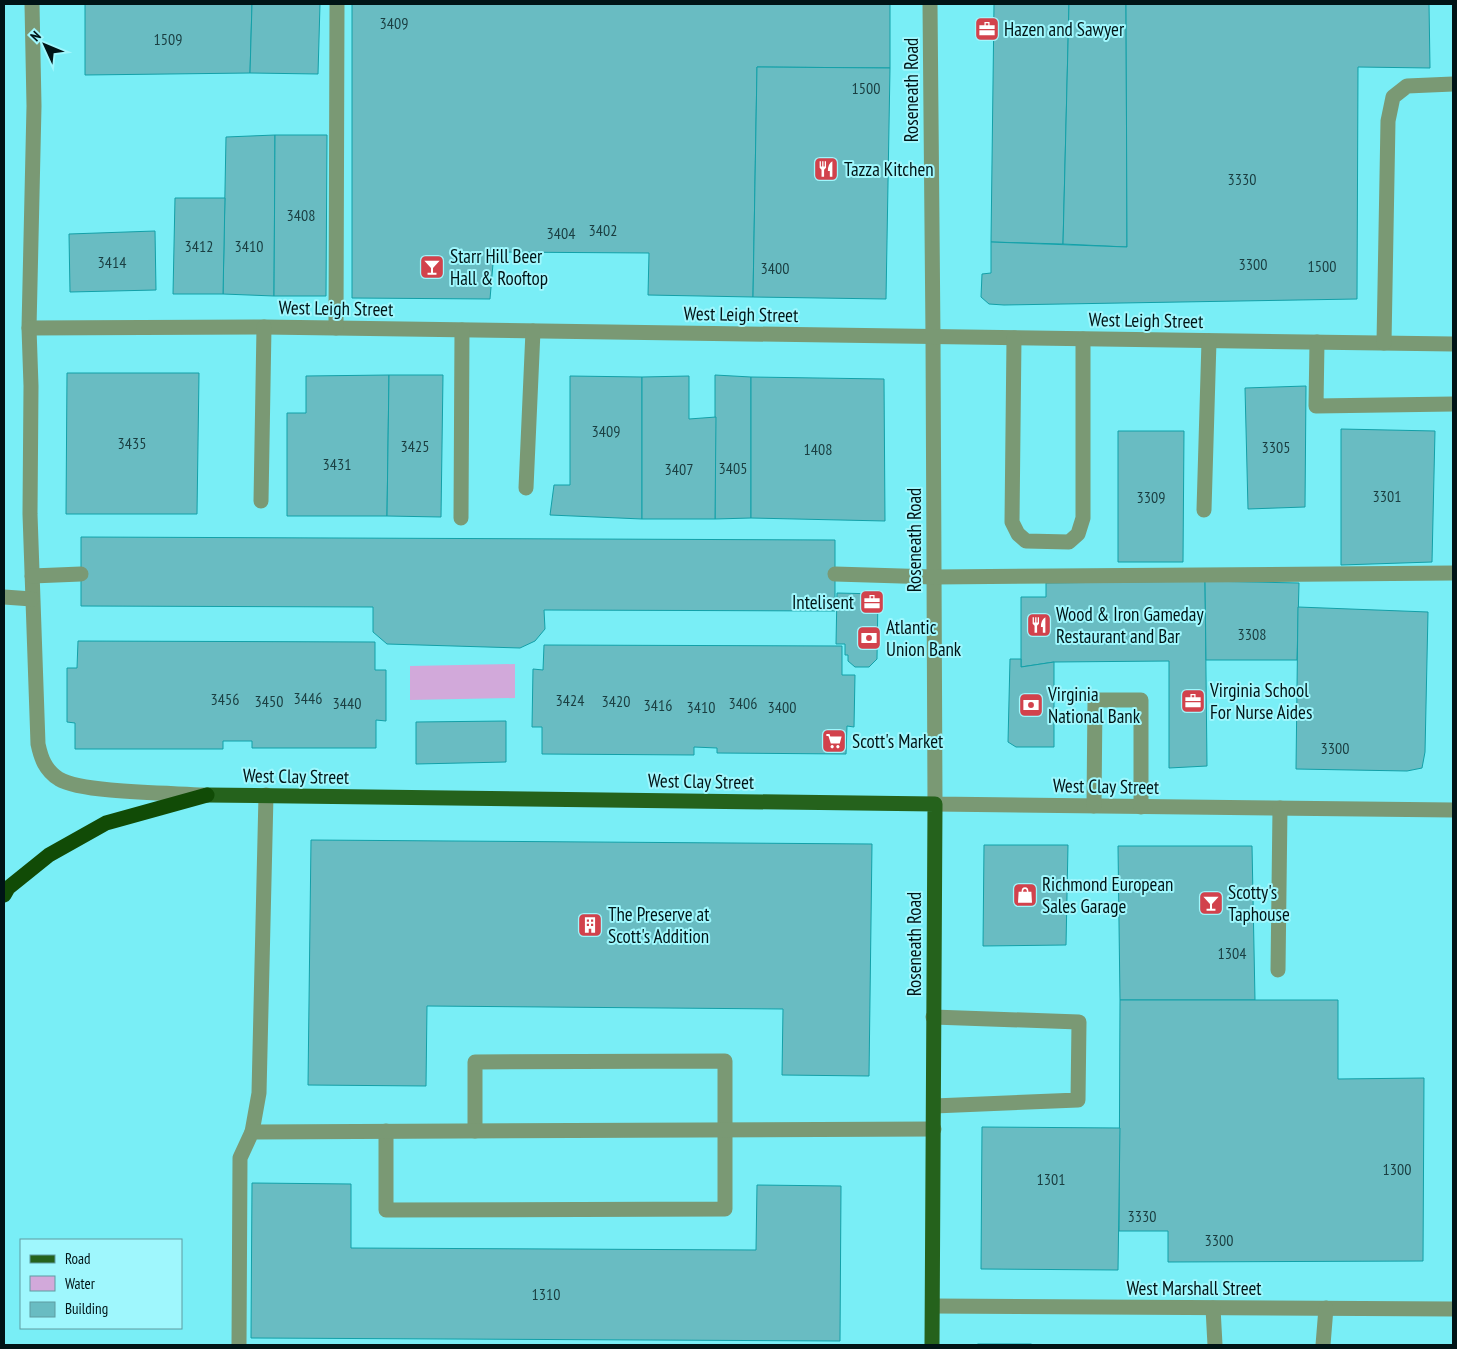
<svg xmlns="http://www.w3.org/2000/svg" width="1457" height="1349" viewBox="0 0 1457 1349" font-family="'PT Sans Narrow',sans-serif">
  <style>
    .water { fill: #d2a9da }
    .building { fill: #69bcc2; stroke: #13a0a8 }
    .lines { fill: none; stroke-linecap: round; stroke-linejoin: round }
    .minor { stroke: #7a9974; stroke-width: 15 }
    .major { stroke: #25621c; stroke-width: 15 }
    .highway { stroke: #114b06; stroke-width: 15 }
    .labels { text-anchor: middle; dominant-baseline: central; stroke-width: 4; stroke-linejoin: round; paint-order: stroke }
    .number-label { font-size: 16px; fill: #1a3e41 }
    .poi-label { font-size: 19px; fill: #001416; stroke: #9ff7fd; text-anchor: start }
    .street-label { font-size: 19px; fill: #001416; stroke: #9ff7fd }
  </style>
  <rect width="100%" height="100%" fill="#79eef6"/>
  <polygon class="water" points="515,664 515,698 410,700 410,666"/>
  <g class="building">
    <polygon points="85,4 252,4 250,73 85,75"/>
    <polygon points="252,4 320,4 318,74 250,73"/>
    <polygon points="352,4 890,4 890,68 757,67 753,297 648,295 649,253 494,252 490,299 352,298"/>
    <polygon points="994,4 1069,4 1063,244 991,242"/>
    <polygon points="1069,4 1126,4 1127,247 1063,244"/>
    <polygon points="1126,4 1429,4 1430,68 1358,67 1357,299 1004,305 989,304 981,297 982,274 991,273 991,242 1127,247"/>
    <polygon points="757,67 890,68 886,299 753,297"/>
    <polygon points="275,135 274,296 223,294 226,137"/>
    <polygon points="275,135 327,135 326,296 274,296"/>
    <polygon points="175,198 225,198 223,294 173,294"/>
    <polygon points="155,231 156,290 70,292 69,234"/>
    <polygon points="67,373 199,373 197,514 66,514"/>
    <polygon points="389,375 387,516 287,516 287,413 306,413 306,376"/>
    <polygon points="389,375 443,375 441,517 387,516"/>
    <polygon points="715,375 751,377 751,518 715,519"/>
    <polygon points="570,376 642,377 642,519 550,515 554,485 570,485"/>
    <polygon points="689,376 689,419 716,417 715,519 642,519 642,377"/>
    <polygon points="751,377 884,379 885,521 751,518"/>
    <polygon points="1306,386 1305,507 1248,509 1245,388"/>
    <polygon points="1341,429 1435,431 1432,562 1341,565"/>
    <polygon points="1118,431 1184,431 1183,562 1118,562"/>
    <polygon points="81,537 835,540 835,611 544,610 545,629 535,641 520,648 387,644 373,632 373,607 81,606"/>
    <polygon points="1205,581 1207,766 1169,768 1169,661 1054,662 1021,667 1021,597 1046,597 1046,583"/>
    <polygon points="1205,581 1299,583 1297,660 1206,660"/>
    <polygon points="837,593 878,594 877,659 869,667 855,667 848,661 848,655 845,655 845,644 836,644"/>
    <polygon points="1298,607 1428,612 1425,752 1422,768 1407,771 1296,769"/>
    <polygon points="78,641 375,642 375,670 386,670 386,721 376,720 376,748 252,748 252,741 223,741 223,749 75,749 75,723 67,722 67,668 77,668"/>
    <polygon points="544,645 842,646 842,675 855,675 854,727 847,726 846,754 717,753 717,748 694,747 694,755 542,754 542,727 532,727 533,669 543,670"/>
    <polygon points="1010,659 1021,659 1021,667 1054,662 1054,747 1016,747 1008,742"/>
    <polygon points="506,721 506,762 416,764 416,722"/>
    <polygon points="311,840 872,844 869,1076 782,1075 783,1009 427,1006 426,1086 308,1085"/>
    <polygon points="984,845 1068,845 1066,945 983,946"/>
    <polygon points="1118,846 1252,846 1255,1000 1120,1000"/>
    <polygon points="1120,1000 1338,1000 1338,1079 1424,1078 1423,1261 1168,1262 1168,1231 1119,1231"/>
    <polygon points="982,1127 1120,1128 1118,1270 981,1269"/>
    <polygon points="252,1183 351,1184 351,1248 756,1250 757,1185 841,1186 840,1341 251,1338"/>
    <rect x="978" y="1344" width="53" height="1"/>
  </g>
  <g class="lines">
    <g class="minor">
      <path d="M32,4l2,102 -5,222 2,58 -1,128 8,230c3,14 7,26 21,35 23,14 113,14 144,16"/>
      <polyline points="930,4 933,337 935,804 1453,810"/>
      <polyline points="29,328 264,327 1453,344"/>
      <polyline points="336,328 337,4"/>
      <polyline points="1014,338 1012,522 1018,534 1026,541 1069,542 1078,534 1083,518 1083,339"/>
      <polyline points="1317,342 1316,406 1453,404"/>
      <polyline points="1384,343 1388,121 1393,97 1407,86 1453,84"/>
      <polyline points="526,488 533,331"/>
      <polyline points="261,501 264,327"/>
      <polyline points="1204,510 1209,341"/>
      <polyline points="461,518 462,330"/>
      <polyline points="835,574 934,577 1453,573"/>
      <polyline points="32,576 81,574"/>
      <polyline points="4,597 32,599"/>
      <polyline points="1094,806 1095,700 1141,700 1141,807"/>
      <polyline points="1278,970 1280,808"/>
      <polyline points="933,1017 1079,1022 1078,1100 934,1106"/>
      <polyline points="386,1131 386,1210 725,1209 725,1061 475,1062 475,1131"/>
      <polyline points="252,1132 259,1093 266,795"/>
      <polyline points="934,1306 1453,1309"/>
      <polyline points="1213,1308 1215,1345"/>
      <polyline points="239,1345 240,1158 252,1132 934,1129"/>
      <polyline points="1323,1345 1326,1308"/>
    </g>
    <polyline class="major" points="207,795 935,804 932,1345"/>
    <polyline class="highway" points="4,895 8,888 49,855 106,823 207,795"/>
  </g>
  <defs>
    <symbol id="office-square" viewBox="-11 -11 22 22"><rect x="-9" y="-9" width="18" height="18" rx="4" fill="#d2424c" stroke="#9ff7fd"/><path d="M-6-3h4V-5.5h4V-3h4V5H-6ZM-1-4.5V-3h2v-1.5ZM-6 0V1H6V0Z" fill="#fff"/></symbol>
    <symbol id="restaurant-square" viewBox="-11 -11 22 22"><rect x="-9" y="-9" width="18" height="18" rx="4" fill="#d2424c" stroke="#9ff7fd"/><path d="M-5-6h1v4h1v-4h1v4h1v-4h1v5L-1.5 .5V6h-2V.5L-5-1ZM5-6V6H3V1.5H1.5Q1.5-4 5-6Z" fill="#fff"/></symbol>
    <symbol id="bar-square" viewBox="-11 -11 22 22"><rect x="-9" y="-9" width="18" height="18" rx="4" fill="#d2424c" stroke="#9ff7fd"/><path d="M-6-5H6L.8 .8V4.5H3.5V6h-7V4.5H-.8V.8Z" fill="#fff"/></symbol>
    <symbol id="bank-square" viewBox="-11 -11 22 22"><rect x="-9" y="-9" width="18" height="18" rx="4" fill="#d2424c" stroke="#9ff7fd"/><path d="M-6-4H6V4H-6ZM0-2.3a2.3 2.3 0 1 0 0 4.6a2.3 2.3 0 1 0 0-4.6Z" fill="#fff"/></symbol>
    <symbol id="supermarket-square" viewBox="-11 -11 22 22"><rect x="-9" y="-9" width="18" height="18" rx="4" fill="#d2424c" stroke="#9ff7fd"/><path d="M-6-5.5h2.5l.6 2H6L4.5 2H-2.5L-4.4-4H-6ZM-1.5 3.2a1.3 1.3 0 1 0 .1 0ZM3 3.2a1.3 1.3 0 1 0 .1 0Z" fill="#fff"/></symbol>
    <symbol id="shop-square" viewBox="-11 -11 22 22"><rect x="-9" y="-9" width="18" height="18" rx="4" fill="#d2424c" stroke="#9ff7fd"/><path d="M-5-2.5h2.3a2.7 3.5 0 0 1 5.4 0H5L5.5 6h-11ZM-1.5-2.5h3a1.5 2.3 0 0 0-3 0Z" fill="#fff"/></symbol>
    <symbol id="building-square" viewBox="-11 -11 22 22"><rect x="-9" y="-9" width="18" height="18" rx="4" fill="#d2424c" stroke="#9ff7fd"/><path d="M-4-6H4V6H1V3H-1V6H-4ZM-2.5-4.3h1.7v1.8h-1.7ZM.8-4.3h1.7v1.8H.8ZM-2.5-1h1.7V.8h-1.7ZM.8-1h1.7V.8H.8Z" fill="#fff"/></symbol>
  </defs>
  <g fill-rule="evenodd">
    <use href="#office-square" x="973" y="15" width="28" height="28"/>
    <use href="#restaurant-square" x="812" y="155" width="28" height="28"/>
    <use href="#bar-square" x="418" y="253" width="28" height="28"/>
    <use href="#office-square" x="858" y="588" width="28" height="28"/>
    <use href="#restaurant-square" x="1025" y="611" width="28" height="28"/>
    <use href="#bank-square" x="855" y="624" width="28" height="28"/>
    <use href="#office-square" x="1179" y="687" width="28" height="28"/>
    <use href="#bank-square" x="1017" y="691" width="28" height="28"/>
    <use href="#supermarket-square" x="820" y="727" width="28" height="28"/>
    <use href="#shop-square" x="1011" y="881" width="28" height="28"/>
    <use href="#bar-square" x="1197" y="889" width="28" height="28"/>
    <use href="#building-square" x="576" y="911" width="28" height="28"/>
  </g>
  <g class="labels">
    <g class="number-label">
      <text x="394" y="23">3409</text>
      <text x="168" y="39">1509</text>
      <text x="866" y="88">1500</text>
      <text x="1242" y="179">3330</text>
      <text x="301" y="215">3408</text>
      <text x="603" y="230">3402</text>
      <text x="561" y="233">3404</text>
      <text x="199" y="246">3412</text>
      <text x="249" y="246">3410</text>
      <text x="112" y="262">3414</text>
      <text x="1253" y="264">3300</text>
      <text x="1322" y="266">1500</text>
      <text x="775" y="268">3400</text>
      <text x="606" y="431">3409</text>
      <text x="132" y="443">3435</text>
      <text x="415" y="446">3425</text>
      <text x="1276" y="447">3305</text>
      <text x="818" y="449">1408</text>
      <text x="337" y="464">3431</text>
      <text x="733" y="468">3405</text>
      <text x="679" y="469">3407</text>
      <text x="1387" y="496">3301</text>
      <text x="1151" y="497">3309</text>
      <text x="1252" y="634">3308</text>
      <text x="308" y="698">3446</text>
      <text x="225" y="699">3456</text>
      <text x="570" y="700">3424</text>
      <text x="269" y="701">3450</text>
      <text x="616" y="701">3420</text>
      <text x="347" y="703">3440</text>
      <text x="743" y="703">3406</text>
      <text x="658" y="705">3416</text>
      <text x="701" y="707">3410</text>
      <text x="782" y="707">3400</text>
      <text x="1335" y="748">3300</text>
      <text x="1232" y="953">1304</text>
      <text x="1397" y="1169">1300</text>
      <text x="1051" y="1179">1301</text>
      <text x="1142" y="1216">3330</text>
      <text x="1219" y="1240">3300</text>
      <text x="546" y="1294">1310</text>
    </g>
    <g class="poi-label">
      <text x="1004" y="29">Hazen and Sawyer</text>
      <text x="844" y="169">Tazza Kitchen</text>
      <text x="450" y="256">Starr Hill Beer<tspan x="450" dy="22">Hall &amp; Rooftop</tspan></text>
      <text x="854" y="602" text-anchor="end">Intelisent</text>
      <text x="1056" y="614">Wood &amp; Iron Gameday<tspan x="1056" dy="22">Restaurant and Bar</tspan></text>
      <text x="886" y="627">Atlantic<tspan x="886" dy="22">Union Bank</tspan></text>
      <text x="1210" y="690">Virginia School<tspan x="1210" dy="22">For Nurse Aides</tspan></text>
      <text x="1048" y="694">Virginia<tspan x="1048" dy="22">National Bank</tspan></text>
      <text x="852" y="741">Scott's Market</text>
      <text x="1042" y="884">Richmond European<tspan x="1042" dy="22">Sales Garage</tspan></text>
      <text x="1228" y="892">Scotty's<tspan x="1228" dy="22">Taphouse</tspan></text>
      <text x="608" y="914">The Preserve at<tspan x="608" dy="22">Scott's Addition</tspan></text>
    </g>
    <g class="street-label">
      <text transform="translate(911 90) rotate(-90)">Roseneath Road</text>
      <text transform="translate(336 308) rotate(1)">West Leigh Street</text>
      <text transform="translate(741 314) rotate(1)">West Leigh Street</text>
      <text transform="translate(1146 320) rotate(1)">West Leigh Street</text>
      <text transform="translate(914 540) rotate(-90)">Roseneath Road</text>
      <text transform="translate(296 776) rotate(1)">West Clay Street</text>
      <text transform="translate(701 781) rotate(1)">West Clay Street</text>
      <text transform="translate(1106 786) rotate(1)">West Clay Street</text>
      <text transform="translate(914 944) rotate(-90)">Roseneath Road</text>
      <text x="1194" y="1288">West Marshall Street</text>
    </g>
  </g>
  <rect width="1457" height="1349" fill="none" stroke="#001416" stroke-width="10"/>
  <rect x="20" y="1239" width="162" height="90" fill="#9ff7fd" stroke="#5f9ca1"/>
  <rect x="30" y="1255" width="25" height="8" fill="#25621c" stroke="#5f9ca1"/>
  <text x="65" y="1264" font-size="15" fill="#001416">Road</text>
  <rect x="30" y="1276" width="25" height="15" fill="#d2a9da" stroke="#5f9ca1"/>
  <text x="65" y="1289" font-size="15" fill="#001416">Water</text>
  <rect x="30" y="1302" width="25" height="15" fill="#69bcc2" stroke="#5f9ca1"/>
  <text x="65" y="1314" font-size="15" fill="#001416">Building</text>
  <g transform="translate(45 45) rotate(314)" stroke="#9ff7fd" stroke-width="4" paint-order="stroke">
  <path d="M0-4L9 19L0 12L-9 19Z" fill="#001416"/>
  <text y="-8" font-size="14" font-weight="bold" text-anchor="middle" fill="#001416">N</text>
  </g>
</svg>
